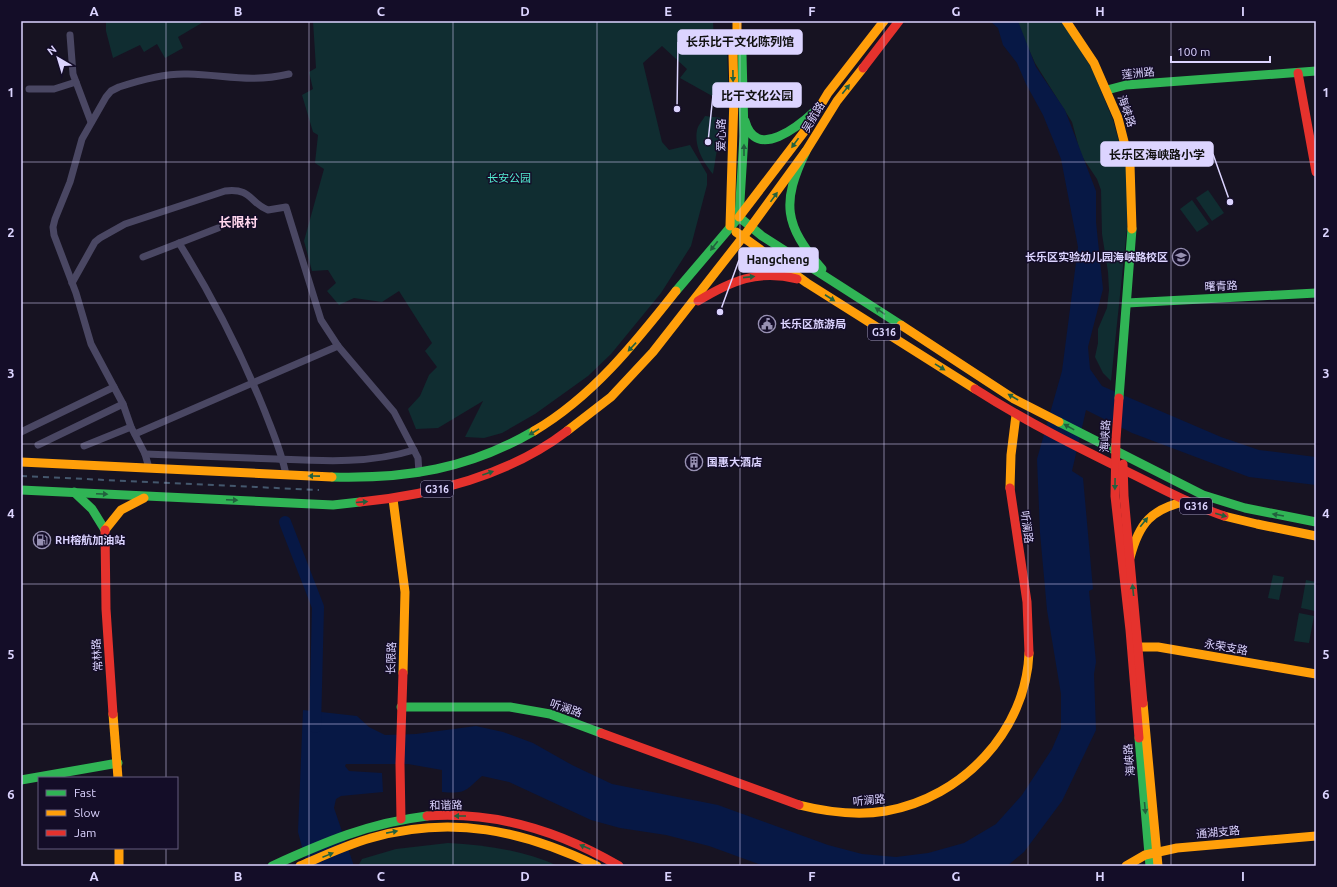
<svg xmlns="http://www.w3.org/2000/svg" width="1337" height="887" viewBox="0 0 1337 887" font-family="Ubuntu,'Noto Sans SC',sans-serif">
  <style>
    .green { fill: #102d31 }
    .water { fill: #071845 }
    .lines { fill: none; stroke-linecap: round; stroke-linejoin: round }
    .river { stroke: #071845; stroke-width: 12 }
    .street { stroke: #4a4763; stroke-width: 7 }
    .fast { stroke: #30b455; stroke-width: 9 }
    .slow { stroke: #ff9f0a; stroke-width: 9 }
    .jam { stroke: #e5322d; stroke-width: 9 }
    .rail { stroke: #44576d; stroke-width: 2; stroke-dasharray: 6 5; stroke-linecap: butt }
    .oneway { fill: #22603e }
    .grid { fill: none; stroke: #dcd4ff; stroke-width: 1; stroke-opacity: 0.55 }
    .labels { text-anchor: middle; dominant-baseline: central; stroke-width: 3; stroke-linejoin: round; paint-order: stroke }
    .shield { fill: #140d28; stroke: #a098be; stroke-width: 1 }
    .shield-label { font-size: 10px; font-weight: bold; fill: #dcd4ff }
    .street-label { font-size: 11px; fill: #dcd4ff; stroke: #140d28 }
    .park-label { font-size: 11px; fill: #53ecd1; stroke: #140d28 }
    .poi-label { font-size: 11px; font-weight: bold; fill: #dcd4ff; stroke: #140d28; text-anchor: start }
    .quarter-label { font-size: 13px; font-weight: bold; fill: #ffd6ed; stroke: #140d28 }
    .leader { fill: none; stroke: #dcd4ff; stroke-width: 1.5 }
    .callout-dot { fill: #dcd4ff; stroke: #140d28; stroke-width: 1.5 }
    .callout { fill: #dcd4ff; stroke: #dcd4ff; stroke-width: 1.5 }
    .callout-label { font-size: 12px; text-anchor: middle; font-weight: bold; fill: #111 }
    .neatline { fill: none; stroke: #dcd4ff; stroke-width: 1.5 }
    .grid-label { font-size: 13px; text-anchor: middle; font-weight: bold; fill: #dcd4ff }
  </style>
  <rect width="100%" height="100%" fill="#171322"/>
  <g class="green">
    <polygon points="106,21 205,21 178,37 183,48 165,58 157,44 144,52 140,45 113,58 106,31"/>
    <polygon points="313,21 713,21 714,43 727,53 729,97 714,97 680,78 687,69 662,46 643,63 662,142 669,150 690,145 707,174 707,185 691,246 661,293 611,354 588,376 535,414 502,433 484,438 465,437 483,401 438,428 416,429 408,409 420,396 429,375 437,367 425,351 432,343 399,291 382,302 354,298 339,305 327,291 336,283 328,270 312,271 304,241 324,169 315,163 318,135 313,132 302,95 313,89 309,72 316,68"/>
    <polygon points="1016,21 1062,21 1092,69 1113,120 1127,171 1127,228 1111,381 1103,373 1095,357 1098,343 1098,329 1107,308 1109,290 1108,272 1102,234 1101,190 1097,179 1081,155 1072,122 1035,63"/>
    <path d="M705,116l17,2 -9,56c-10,-12 -19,-28 -16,-44 1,-5 6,-10 8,-14z"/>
    <polygon points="1208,190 1224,213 1212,221 1196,198"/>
    <polygon points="1192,200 1209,224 1197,232 1180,209"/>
    <polygon points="1273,575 1284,577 1279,600 1268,598"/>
    <polygon points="1306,580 1316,582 1315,611 1301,608"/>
    <polygon points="1299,613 1314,616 1309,643 1294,641"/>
    <path d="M448,843c37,2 75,7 110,23h-200l4,-7 34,-10z"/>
  </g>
  <path class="water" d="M990,21h28l18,46 29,43 31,81v31l7,67 -15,58 2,22 12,17 119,51 38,13 57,7v28l-67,-8 -117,-44 -46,-23 -14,61 11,7 10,111 -4,2 7,71 -2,12 2,56 -34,71 -38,51 -17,14h-243l-55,-20 -43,-11 -46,-7 -29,-8 -82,-38 -27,-6c-17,15 -16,18 -40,16v-22l-34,-6h-62l-1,2 4,5 33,2 1,19 -42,4 -5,3 -2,9 20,58h-47l-9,-34 5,-122 54,6 12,11 16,8 31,-1 60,-8 27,6 30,11 39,22 40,19 106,21 110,40 34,9 34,3 32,-4 36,-10 32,-19 26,-29 30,-46 9,-21v-34l-14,-84 -7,-77 -3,-74 25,-88 16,-124 -17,-88 -18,-44 -17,-31 -9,-21 -14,-18 -5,-17z"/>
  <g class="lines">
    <polyline class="river" points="285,522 318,607 315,727"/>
    <g class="street">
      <polyline points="70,35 73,74 91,122"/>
      <polyline points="29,89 54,89 76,82"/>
      <path d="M179,243c35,56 61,107 86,169 8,21 17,41 21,63"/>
      <polyline points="143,257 218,228"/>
      <path d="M72,283l23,-41 5,-4 25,-14 100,-33c28,-3 23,11 43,19l18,-3 35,113 17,26 56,66 24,46 1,15"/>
      <polyline points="21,432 114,387"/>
      <polyline points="135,434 338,346"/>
      <polyline points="38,445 123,404"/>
      <polyline points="84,446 131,427"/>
      <path d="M145,454c44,2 87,3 131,5 46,2 93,5 138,-9"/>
      <path d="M149,468l-4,-14 -14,-27 -8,-23 -32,-60 -15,-51 -22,-58 -1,-8 2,-8 15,-37 12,-43 24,-42 5,-6 8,-4c21,-7 47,-14 69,-13 38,1 62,9 101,0"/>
    </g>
    <g class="fast">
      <polyline points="738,40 742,54 744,136 739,217"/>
      <polyline points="1107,90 1126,85 1316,71"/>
      <path d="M745,121c11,41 55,4 71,-11"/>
      <path d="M806,151c-25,52 -22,74 16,118"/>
      <polyline points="676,291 739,217 762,236 901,325"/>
      <polyline points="1127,303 1316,293"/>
      <polyline points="1119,398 1132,229"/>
      <polyline points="1059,422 1203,495 1245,508 1316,522"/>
      <path d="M332,477c74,2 137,-8 202,-46"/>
      <polyline points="21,490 333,505 360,502"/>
      <polyline points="74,492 92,509 105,530"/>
      <polyline points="401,707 510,707 550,714 601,733"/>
      <polyline points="1139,738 1150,866"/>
      <polyline points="21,780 118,763"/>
      <path d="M272,866c53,-24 97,-43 155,-50"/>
    </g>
    <g class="slow">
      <polyline points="1066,21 1094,63 1118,118 1130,165 1132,229"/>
      <polyline points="739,217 807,128 828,93 884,21"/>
      <polyline points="730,226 734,97 733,55 737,38 737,21"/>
      <polyline points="750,228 806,151 837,101 863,68"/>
      <polyline points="736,232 807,283 975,389"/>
      <polyline points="901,325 1014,399 1059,422"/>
      <path d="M534,431c58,-34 101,-88 142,-140"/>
      <polyline points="567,431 611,397 653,352 750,228"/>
      <polyline points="21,462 332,477"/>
      <polyline points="1010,488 1011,455 1016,415"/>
      <polyline points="393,499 405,592 403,673"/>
      <polyline points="1224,516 1257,524 1316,536"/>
      <polyline points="105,530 121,510 144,498"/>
      <path d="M1130,558c9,-35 21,-49 57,-57"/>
      <polyline points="1134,647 1158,647 1316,674"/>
      <polyline points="1143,703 1158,866"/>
      <polyline points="113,714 118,778"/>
      <path d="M799,805c28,7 58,11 87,6 76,-13 140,-80 143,-158"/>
      <polyline points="119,848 119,866"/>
      <path d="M300,866c23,-10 46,-21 71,-28 81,-23 151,-8 226,28"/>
      <polyline points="1126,866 1145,855 1177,848 1316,836"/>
    </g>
    <g class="jam">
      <polyline points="863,68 899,21"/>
      <polyline points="1298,73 1316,172"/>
      <path d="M698,301c33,-20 60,-32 99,-22"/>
      <path d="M975,389c50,32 102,58 155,84 31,15 61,32 94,43"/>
      <polyline points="1119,398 1116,439 1115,496 1130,630 1139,738"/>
      <polyline points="1123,464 1124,496 1143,703"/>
      <polyline points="1010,488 1027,602 1029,653"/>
      <path d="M360,502c72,-7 150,-27 207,-71"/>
      <polyline points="105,530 106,609 113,714"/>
      <polyline points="601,733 799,805"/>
      <path d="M427,816c68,-5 134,16 192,50"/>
      <polyline points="401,819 400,764 403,673"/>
    </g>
    <polyline class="rail" points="21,476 319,490"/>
  </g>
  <defs><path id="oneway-solid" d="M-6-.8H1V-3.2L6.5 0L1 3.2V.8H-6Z"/></defs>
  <g class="oneway">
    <use href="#oneway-solid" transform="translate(733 76) rotate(89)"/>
    <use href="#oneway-solid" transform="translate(846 89) rotate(-52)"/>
    <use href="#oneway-solid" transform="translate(795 143) rotate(126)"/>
    <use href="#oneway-solid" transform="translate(744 150) rotate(-90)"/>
    <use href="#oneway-solid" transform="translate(774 197) rotate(-54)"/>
    <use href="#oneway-solid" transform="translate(714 246) rotate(128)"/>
    <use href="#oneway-solid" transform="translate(749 277) rotate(-6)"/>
    <use href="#oneway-solid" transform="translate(830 298) rotate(33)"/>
    <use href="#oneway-solid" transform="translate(880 311) rotate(-146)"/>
    <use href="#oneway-solid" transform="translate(632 347) rotate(133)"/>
    <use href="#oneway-solid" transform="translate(940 367) rotate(32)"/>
    <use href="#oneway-solid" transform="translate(1013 397) rotate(-150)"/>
    <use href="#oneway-solid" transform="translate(1069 427) rotate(-151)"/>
    <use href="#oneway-solid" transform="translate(534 432) rotate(149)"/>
    <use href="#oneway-solid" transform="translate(488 473) rotate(-19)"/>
    <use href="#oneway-solid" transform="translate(314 476) rotate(-179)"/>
    <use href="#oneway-solid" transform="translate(1115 484) rotate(91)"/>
    <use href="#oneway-solid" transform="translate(102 494) rotate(3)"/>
    <use href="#oneway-solid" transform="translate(232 500) rotate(3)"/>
    <use href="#oneway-solid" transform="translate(362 502) rotate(-5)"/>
    <use href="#oneway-solid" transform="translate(1221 515) rotate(16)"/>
    <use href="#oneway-solid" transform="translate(1278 515) rotate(-170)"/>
    <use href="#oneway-solid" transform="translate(1144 522) rotate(-51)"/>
    <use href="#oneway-solid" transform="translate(1133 590) rotate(-96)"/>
    <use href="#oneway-solid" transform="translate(1145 808) rotate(85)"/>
    <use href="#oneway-solid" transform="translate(460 816) rotate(-180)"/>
    <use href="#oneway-solid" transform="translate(392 832) rotate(-11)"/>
    <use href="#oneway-solid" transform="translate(585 847) rotate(-157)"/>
    <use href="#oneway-solid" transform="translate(328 855) rotate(-22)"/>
  </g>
  <path class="grid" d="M166,21v757M309,21v845M453,21v845M597,21v845M740,21v845M884,21v845M1028,21v845M1171,21v845M21,162h1295M21,303h1295M21,444h1295M21,584h1295M21,724h1295M166,848v18"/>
  <defs>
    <symbol id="school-ring" viewBox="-11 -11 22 22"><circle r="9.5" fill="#140d28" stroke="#9790b2" stroke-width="1.5"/><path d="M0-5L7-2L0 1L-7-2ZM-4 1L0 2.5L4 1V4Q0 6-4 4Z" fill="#9790b2"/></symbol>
    <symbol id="civic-ring" viewBox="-11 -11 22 22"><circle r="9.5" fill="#140d28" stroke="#9790b2" stroke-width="1.5"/><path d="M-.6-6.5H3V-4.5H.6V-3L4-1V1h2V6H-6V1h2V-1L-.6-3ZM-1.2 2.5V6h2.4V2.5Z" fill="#9790b2"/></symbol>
    <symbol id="building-ring" viewBox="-11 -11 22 22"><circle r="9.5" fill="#140d28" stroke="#9790b2" stroke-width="1.5"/><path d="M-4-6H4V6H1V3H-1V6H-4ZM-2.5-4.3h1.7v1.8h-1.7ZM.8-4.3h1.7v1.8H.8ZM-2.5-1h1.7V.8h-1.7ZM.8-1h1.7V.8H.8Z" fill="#9790b2"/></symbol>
    <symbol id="fuel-ring" viewBox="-11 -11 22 22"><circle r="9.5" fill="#140d28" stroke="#9790b2" stroke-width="1.5"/><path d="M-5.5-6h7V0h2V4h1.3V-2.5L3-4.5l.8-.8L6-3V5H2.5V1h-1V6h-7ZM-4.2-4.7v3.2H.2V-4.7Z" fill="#9790b2"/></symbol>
  </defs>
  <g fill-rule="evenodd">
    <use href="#school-ring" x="1171" y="247" width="20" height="20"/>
    <use href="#civic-ring" x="757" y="314" width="20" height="20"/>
    <use href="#building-ring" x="684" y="452" width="20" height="20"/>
    <use href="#fuel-ring" x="32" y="530" width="20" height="20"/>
  </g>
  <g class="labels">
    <g class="shield">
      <rect x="868" y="324" width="32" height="16" rx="3"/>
      <rect x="421" y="481" width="32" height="16" rx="3"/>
      <rect x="1180" y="498" width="32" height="16" rx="3"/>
    </g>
    <g class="shield-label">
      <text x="884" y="332">G316</text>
      <text x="437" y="489">G316</text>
      <text x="1196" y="506">G316</text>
    </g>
    <g class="street-label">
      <text transform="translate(1138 73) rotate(-6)">莲洲路</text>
      <text transform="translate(1127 111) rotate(71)">海峡路</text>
      <text transform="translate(813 117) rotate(-59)">吴航路</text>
      <text transform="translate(721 135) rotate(-89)">爱心路</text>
      <text transform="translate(1221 286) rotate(-3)">曙青路</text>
      <text transform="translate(1105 436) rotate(-87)">海峡路</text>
      <text transform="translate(1027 527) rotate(82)">听澜路</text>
      <text transform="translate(1226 647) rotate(10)">永荣支路</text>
      <text transform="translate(97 655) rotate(-94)">常林路</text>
      <text transform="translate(391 658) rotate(-88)">长限路</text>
      <text transform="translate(566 708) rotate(19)">听澜路</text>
      <text transform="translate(1129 760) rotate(-95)">海峡路</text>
      <text transform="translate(869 800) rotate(-5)">听澜路</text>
      <text transform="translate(446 805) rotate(-1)">和谐路</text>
      <text transform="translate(1218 832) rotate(-5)">通湖支路</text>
    </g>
    <g class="park-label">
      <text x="509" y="178">长安公园</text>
    </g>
    <g class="poi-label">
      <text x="1168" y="257" text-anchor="end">长乐区实验幼儿园海峡路校区</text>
      <text x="780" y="324">长乐区旅游局</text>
      <text x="707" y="462">国惠大酒店</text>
      <text x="55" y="540">RH榕航加油站</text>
    </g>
    <g class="quarter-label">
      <text x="238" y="222">长限村</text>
    </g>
  </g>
  <path class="leader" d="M677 109L678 42M708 142L713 95M1230 202L1213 154M720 312L739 260"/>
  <g class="callout-dot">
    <circle cx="677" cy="109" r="4"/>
    <circle cx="708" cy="142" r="4"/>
    <circle cx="1230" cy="202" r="4"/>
    <circle cx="720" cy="312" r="4"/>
  </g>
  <g class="callout">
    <rect x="678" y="30" width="124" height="24" rx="4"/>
    <rect x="713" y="83" width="88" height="24" rx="4"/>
    <rect x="1101" y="142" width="112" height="24" rx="4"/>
    <rect x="739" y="248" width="79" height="24" rx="4"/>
  </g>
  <g class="callout-label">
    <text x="740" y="46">长乐比干文化陈列馆</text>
    <text x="757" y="100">比干文化公园</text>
    <text x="1157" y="159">长乐区海峡路小学</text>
    <text x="778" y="264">Hangcheng</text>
  </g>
  <rect width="1337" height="887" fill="none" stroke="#140d28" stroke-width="44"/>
  <rect x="38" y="777" width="140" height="72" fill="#140d28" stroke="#645d7e"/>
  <rect x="46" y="790" width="20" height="6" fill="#30b455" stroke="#645d7e"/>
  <text x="74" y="797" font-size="12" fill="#dcd4ff">Fast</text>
  <rect x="46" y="810" width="20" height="6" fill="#ff9f0a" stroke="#645d7e"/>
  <text x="74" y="817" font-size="12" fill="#dcd4ff">Slow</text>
  <rect x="46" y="830" width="20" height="6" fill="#e5322d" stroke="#645d7e"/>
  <text x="74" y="837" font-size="12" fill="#dcd4ff">Jam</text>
  <g transform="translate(58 58) rotate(322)" stroke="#140d28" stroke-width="3" paint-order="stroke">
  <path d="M0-3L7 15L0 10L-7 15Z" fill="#dcd4ff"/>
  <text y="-6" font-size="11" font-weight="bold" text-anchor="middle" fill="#dcd4ff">N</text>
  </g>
  <path d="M1171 56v6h99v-6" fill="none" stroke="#dcd4ff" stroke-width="2"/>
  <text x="1177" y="56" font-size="12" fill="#dcd4ff" stroke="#140d28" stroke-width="3" paint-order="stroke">100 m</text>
  <rect x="22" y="22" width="1293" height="843" class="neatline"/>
  <g class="grid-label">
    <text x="94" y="16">A</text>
    <text x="238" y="16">B</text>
    <text x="381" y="16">C</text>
    <text x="525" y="16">D</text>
    <text x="668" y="16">E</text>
    <text x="812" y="16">F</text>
    <text x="956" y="16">G</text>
    <text x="1100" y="16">H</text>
    <text x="1243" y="16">I</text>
    <text x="11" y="97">1</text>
    <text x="1326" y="97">1</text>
    <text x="11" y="237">2</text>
    <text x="1326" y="237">2</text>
    <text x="11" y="378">3</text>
    <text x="1326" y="378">3</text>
    <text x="11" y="518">4</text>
    <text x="1326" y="518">4</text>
    <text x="11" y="659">5</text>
    <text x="1326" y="659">5</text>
    <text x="11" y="799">6</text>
    <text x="1326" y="799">6</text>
    <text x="94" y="881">A</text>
    <text x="238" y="881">B</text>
    <text x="381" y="881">C</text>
    <text x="525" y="881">D</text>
    <text x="668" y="881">E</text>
    <text x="812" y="881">F</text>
    <text x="956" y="881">G</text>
    <text x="1100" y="881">H</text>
    <text x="1243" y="881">I</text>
  </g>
</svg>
